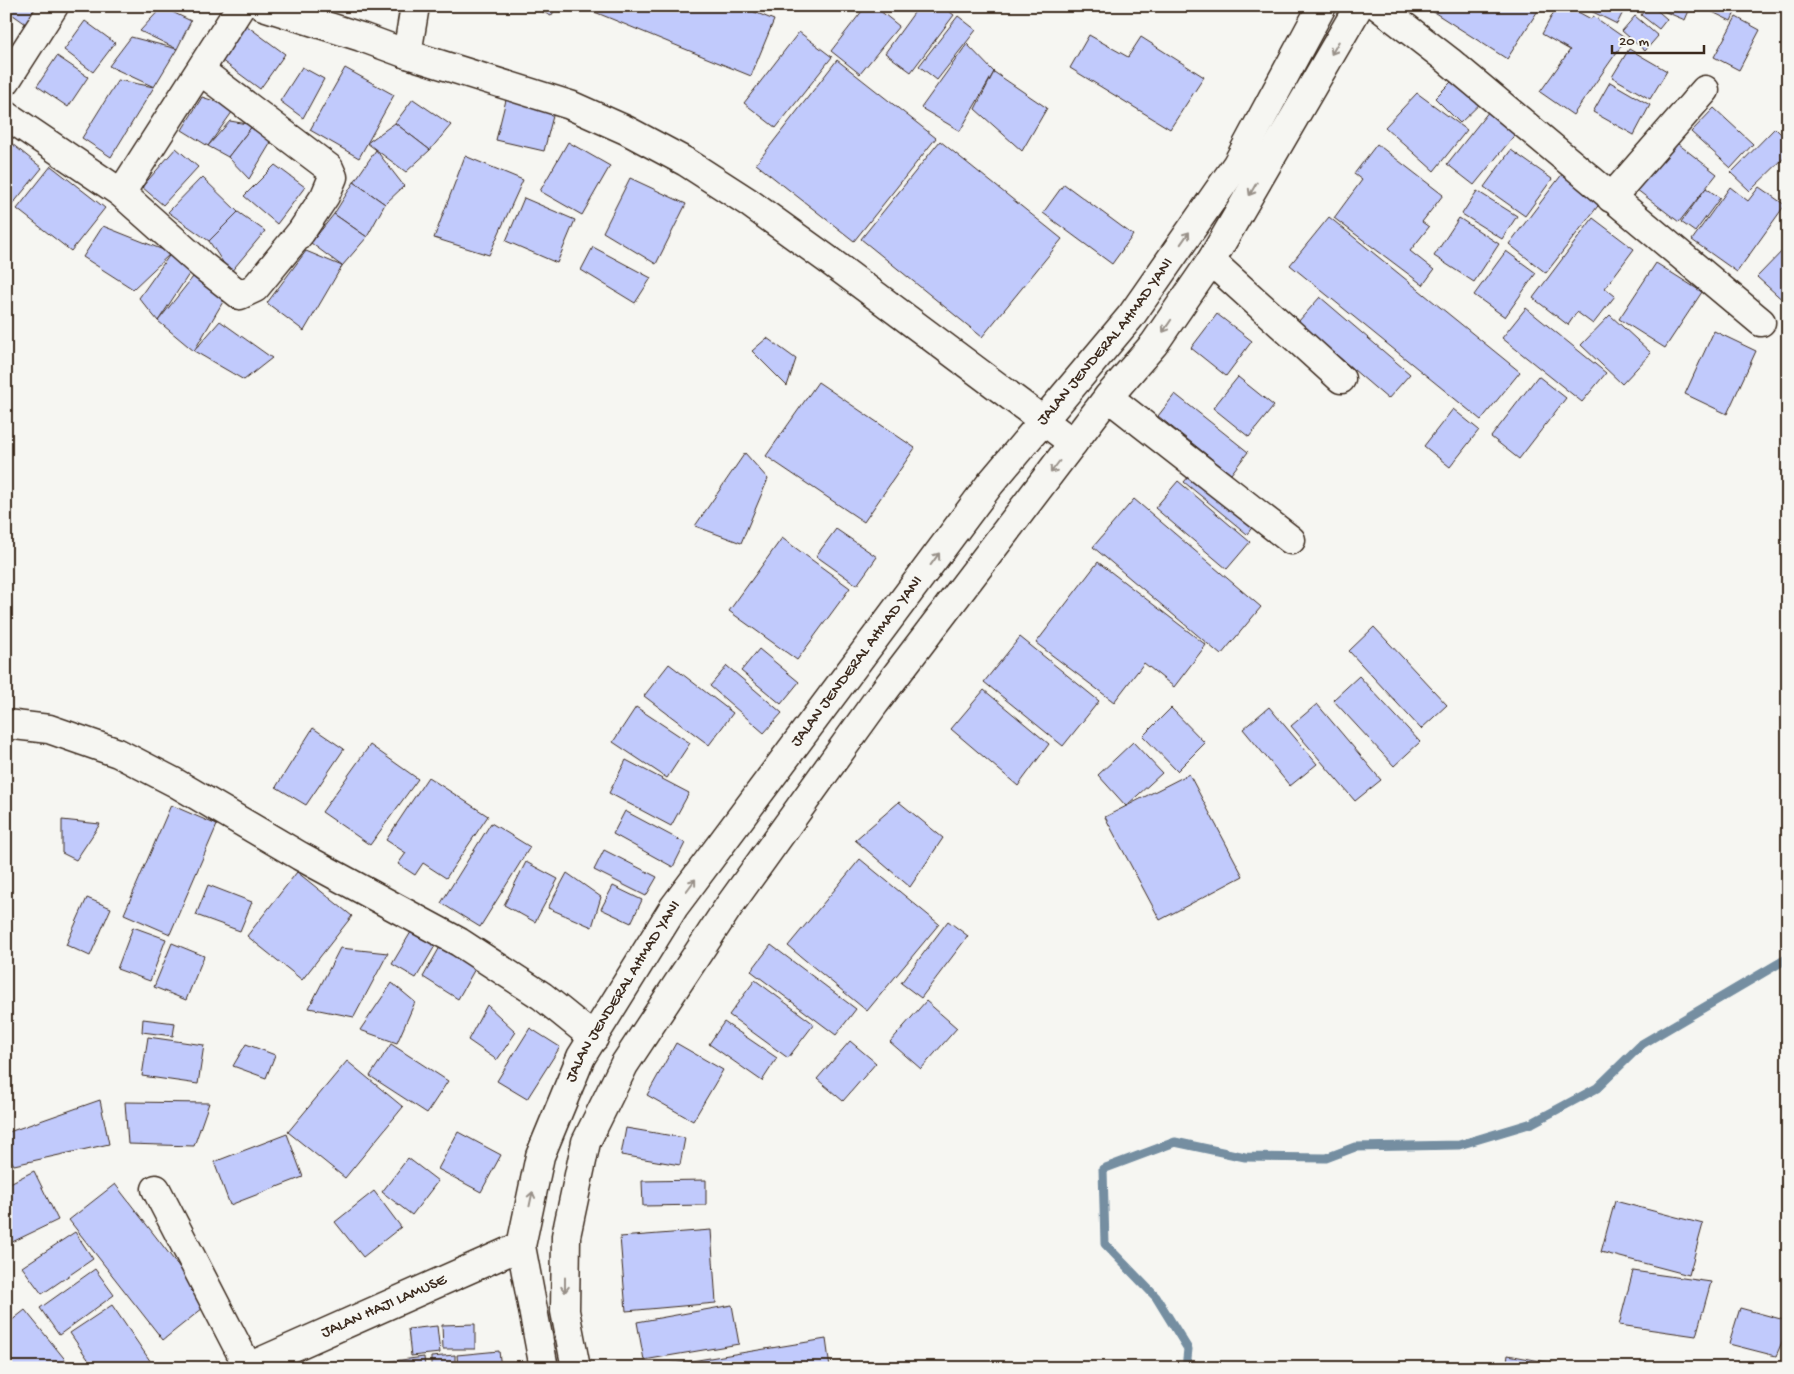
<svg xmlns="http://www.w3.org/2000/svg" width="1794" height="1374" viewBox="0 0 1794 1374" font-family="'Gochi Hand',sans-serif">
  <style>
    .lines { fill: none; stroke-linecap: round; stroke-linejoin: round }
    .stream { stroke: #758ea1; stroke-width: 9 }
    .building { fill: #c1cafc; stroke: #3b2a1e }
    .minor-casing { stroke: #3b2a1e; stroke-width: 31 }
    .tertiary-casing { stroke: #3b2a1e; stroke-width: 31 }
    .trunk-casing { stroke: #3b2a1e; stroke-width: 31 }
    .minor { stroke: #f6f6f2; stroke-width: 28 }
    .tertiary { stroke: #f6f6f2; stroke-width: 28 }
    .trunk { stroke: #f6f6f2; stroke-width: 28 }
    .oneway { stroke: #989088 }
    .labels { text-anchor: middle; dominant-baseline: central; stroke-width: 5; stroke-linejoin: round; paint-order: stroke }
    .street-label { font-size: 16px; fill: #3b2a1e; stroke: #f6f6f2 }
  </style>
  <rect width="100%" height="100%" fill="#f6f6f2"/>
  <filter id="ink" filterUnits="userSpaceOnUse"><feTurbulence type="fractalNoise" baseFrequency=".02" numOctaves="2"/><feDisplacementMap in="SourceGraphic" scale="10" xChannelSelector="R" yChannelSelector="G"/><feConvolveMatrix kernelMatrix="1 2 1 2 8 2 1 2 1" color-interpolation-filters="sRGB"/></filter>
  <g filter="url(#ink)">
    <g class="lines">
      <polyline class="stream" points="1186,1368 1188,1349 1156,1297 1105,1244 1103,1169 1175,1142 1245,1157 1326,1158 1355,1147 1459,1145 1532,1123 1597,1088 1642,1044 1788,958"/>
    </g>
    <g class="building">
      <polygon points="6,6 39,6 26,24 6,10"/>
      <polygon points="531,6 558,6 551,16"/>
      <polygon points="580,6 740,6 774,20 751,76"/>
      <polygon points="866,6 874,6 899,26 860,74 831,51"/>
      <polygon points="919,6 942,6 954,15 911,72 885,53"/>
      <polygon points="1435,6 1534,6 1539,9 1507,59 1432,11"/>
      <polygon points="1557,6 1567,6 1591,19 1593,16 1626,39 1573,115 1540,92 1570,50 1542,34"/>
      <polygon points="1581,6 1626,6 1617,24"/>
      <polygon points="1647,6 1652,6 1667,19 1659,29 1641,15"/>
      <polygon points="1662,6 1691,6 1685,20 1661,10"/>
      <polygon points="1700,6 1738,6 1731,21"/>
      <polygon points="162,7 191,21 177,49 140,31"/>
      <polygon points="958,16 976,30 937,80 919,66"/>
      <polygon points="1635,16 1658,36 1645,51 1622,31"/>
      <polygon points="1736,17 1760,30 1739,70 1714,57"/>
      <polygon points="85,21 115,43 93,72 64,50"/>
      <polygon points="243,23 285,54 260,89 221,60"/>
      <polygon points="799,32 832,57 776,128 744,103"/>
      <polygon points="1089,35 1128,57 1141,37 1204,77 1170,129 1070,68"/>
      <polygon points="131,37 177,49 154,87 109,66"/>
      <polygon points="967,44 994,72 960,131 921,108"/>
      <polygon points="1629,49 1667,71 1650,99 1612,77"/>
      <polygon points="57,56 88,77 68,107 37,86"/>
      <polygon points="837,60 936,138 854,241 756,164"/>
      <polygon points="302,67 324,79 303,118 280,101"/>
      <polygon points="345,68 394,95 359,158 310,130"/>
      <polygon points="994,72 1047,108 1022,151 975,109"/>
      <polygon points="1459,74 1485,99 1460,123 1435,98"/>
      <polygon points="118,80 154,87 111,157 82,138"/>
      <polygon points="1610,82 1650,105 1634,135 1593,112"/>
      <polygon points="1417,93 1467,130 1434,171 1385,127"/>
      <polygon points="202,97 235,108 208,146 182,130"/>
      <polygon points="413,99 451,125 430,150 395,123"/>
      <polygon points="506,100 554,112 544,151 496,140"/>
      <polygon points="1493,106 1521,127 1474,185 1447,164"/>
      <polygon points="1714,108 1753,144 1731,168 1691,132"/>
      <polygon points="230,121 253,125 228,157 208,146"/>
      <polygon points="395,123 430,150 406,172 367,143"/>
      <polygon points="253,125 273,139 249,179 228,157"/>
      <polygon points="1775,128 1788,141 1788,154 1750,191 1731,173"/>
      <polygon points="1669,137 1717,174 1679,222 1632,186"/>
      <polygon points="6,139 42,168 12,205 6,201"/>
      <polygon points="940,141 1062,239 982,337 861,239"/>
      <polygon points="568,142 610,166 582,215 540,191"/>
      <polygon points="1377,144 1443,195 1422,222 1429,227 1410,251 1434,270 1423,285 1334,218 1362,180 1354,174"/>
      <polygon points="176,148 198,167 163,205 142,187"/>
      <polygon points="376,150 404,186 385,204 354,182"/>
      <polygon points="1511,150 1552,179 1525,216 1484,187"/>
      <polygon points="465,156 523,180 489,255 434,238"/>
      <polygon points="275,165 305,187 277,224 244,196"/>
      <polygon points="51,166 105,208 71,251 17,209"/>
      <polygon points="1563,173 1601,202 1546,273 1509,244"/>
      <polygon points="202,177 238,212 209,241 168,212"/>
      <polygon points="630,178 686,204 656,264 603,232"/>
      <polygon points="354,182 385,204 367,237 334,214"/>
      <polygon points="1064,184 1133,235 1112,264 1043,213"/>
      <polygon points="1730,187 1748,201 1759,187 1785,205 1737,272 1692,240"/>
      <polygon points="1706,188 1720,198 1695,232 1681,222"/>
      <polygon points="1477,191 1517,216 1502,239 1462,214"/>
      <polygon points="524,198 575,220 557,263 506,241"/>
      <polygon points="238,212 265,231 230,273 209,241"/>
      <polygon points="334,214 367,237 342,266 311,243"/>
      <polygon points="1329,217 1520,372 1481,420 1290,265"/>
      <polygon points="1459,218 1499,244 1474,282 1434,256"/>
      <polygon points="1593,218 1634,249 1605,288 1615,296 1593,324 1577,312 1568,325 1533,298"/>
      <polygon points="103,226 171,253 133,289 83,257"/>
      <polygon points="1788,245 1788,301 1786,303 1757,277"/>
      <polygon points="593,247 651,278 635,303 581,270"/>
      <polygon points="306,251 342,266 304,331 267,303"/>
      <polygon points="1506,251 1536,273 1505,317 1474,295"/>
      <polygon points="171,253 195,265 158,321 139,298"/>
      <polygon points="1656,263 1702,292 1665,348 1619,319"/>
      <polygon points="193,277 224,300 194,351 158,321"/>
      <polygon points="1320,297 1410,374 1388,399 1298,322"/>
      <polygon points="1526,308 1606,373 1582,402 1502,338"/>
      <polygon points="1217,314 1252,341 1226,376 1191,348"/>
      <polygon points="1788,314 1788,327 1781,321"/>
      <polygon points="1610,315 1651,353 1622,384 1581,345"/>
      <polygon points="220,321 272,358 244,380 194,351"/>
      <polygon points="1714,331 1756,351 1727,414 1685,394"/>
      <polygon points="767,338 796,359 787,386 752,351"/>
      <polygon points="1538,376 1566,398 1519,459 1491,437"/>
      <polygon points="1238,377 1274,406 1249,437 1213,408"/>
      <polygon points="818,382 915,448 864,522 766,456"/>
      <polygon points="1175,394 1248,452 1231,474 1158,416"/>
      <polygon points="1453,409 1479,430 1450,467 1424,446"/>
      <polygon points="745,453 768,479 741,543 695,526"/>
      <polygon points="1196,468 1259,519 1247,534 1184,482"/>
      <polygon points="1178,481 1250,542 1227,569 1155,508"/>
      <polygon points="1134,499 1261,607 1221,655 1093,547"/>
      <polygon points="836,529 877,557 857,585 816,556"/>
      <polygon points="782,538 850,588 797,660 729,611"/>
      <polygon points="1098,562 1206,645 1174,687 1144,663 1114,702 1036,643"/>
      <polygon points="1374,627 1447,705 1421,729 1349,651"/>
      <polygon points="1020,637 1099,701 1063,746 984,682"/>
      <polygon points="759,649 799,682 781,704 741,671"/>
      <polygon points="669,664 733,713 709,745 644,696"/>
      <polygon points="727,666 782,713 764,733 710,686"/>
      <polygon points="1359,676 1420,742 1394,766 1333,700"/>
      <polygon points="984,690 1049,744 1018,786 951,729"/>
      <polygon points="1317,704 1381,780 1355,801 1291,726"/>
      <polygon points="636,707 690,743 667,778 613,742"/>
      <polygon points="1269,707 1317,764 1290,786 1243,729"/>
      <polygon points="1171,708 1205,743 1177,771 1143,736"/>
      <polygon points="313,728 344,749 306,805 276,787"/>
      <polygon points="1133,742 1162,773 1126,806 1098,775"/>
      <polygon points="370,745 418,779 370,845 322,812"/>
      <polygon points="626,760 689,793 671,826 609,793"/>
      <polygon points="1189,774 1243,876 1160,920 1105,817"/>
      <polygon points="428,777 488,816 446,878 423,863 415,875 398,864 406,853 386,840"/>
      <polygon points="899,802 943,838 910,887 855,840"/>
      <polygon points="171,805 217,825 170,934 124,914"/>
      <polygon points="625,811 685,843 673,867 613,834"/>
      <polygon points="62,820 100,824 76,860 62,853"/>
      <polygon points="491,823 530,847 480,927 441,903"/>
      <polygon points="604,850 657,877 646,896 594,870"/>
      <polygon points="860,859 939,924 867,1011 788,946"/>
      <polygon points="526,862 558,879 535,922 504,905"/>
      <polygon points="297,872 352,916 302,980 247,936"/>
      <polygon points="567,873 601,897 592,927 548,908"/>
      <polygon points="208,885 252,902 240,931 196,915"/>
      <polygon points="613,886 642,900 631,923 601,909"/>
      <polygon points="87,898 111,908 90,956 66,945"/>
      <polygon points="948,921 968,936 921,998 901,983"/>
      <polygon points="133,927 166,939 150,981 117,969"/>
      <polygon points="411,932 435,946 416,978 392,964"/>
      <polygon points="172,943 204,956 186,1000 154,987"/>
      <polygon points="771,945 856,1009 836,1035 751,971"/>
      <polygon points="440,947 476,967 458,999 423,977"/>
      <polygon points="340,948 388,953 354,1017 309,1008"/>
      <polygon points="755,980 814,1024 788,1058 729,1015"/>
      <polygon points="392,983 415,1002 397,1043 360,1030"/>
      <polygon points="926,1001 957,1028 921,1069 890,1042"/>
      <polygon points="487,1005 516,1032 497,1060 468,1040"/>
      <polygon points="143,1019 175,1023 173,1036 142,1032"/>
      <polygon points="724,1022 777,1058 762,1081 709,1044"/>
      <polygon points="530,1028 560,1047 527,1099 497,1081"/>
      <polygon points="148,1037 204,1045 198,1084 142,1076"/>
      <polygon points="850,1041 876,1063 843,1101 817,1079"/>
      <polygon points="676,1043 723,1070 693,1121 647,1095"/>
      <polygon points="246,1044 275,1055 266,1078 233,1066"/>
      <polygon points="391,1044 448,1081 427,1113 370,1076"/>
      <polygon points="347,1061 403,1107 345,1178 288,1132"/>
      <polygon points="100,1100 109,1144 14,1165 6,1151 6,1133"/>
      <polygon points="125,1102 209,1103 194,1146 128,1144"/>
      <polygon points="626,1128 685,1138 680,1165 621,1155"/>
      <polygon points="458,1132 501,1155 481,1192 438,1169"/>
      <polygon points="287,1134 303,1177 230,1205 214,1162"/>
      <polygon points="408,1158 438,1181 412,1215 382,1192"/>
      <polygon points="34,1171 58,1220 6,1245 6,1185"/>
      <polygon points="706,1180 706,1205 643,1206 642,1181"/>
      <polygon points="115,1184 208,1304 163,1340 69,1220"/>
      <polygon points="374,1191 401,1227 363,1257 335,1222"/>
      <polygon points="1615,1201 1703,1224 1689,1275 1601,1252"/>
      <polygon points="711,1230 716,1303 626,1311 620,1237"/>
      <polygon points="75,1232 93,1259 42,1294 22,1267"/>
      <polygon points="95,1269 114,1295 59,1335 40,1308"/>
      <polygon points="1633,1271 1711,1282 1696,1336 1619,1325"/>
      <polygon points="112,1305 155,1368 94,1368 70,1333"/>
      <polygon points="732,1305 739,1344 644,1360 637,1322"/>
      <polygon points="1740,1308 1788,1321 1788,1328 1776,1356 1729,1344"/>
      <polygon points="25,1310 72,1368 14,1368 6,1358 6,1325"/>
      <polygon points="475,1324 475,1349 443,1349 442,1325"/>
      <polygon points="437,1326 440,1353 411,1356 408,1329"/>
      <polygon points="826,1339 830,1368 649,1368"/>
      <polygon points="499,1351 501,1368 458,1368 457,1355"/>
      <polygon points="455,1355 455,1368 431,1368 431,1357"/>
      <polygon points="1508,1355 1557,1364 1557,1368 1506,1368"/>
      <polygon points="424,1357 425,1368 379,1368 378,1363"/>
    </g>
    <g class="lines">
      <defs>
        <g id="minor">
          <polyline points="1378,6 1449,61 1761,322"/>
          <polyline points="407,54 415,6"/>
          <polyline points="201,71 329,168 333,177 325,196 301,232 255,288 240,295 203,266 121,193 241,6"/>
          <polyline points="6,81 54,6"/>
          <polyline points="6,115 121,193"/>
          <polyline points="1611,198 1705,90"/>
          <polyline points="1211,261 1341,379"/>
          <polyline points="1108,397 1291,540"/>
          <polyline points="6,724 49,729 118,753 174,782 300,856 459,942 542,996 594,1038"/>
          <polyline points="156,1189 248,1367"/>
        </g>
        <g id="tertiary">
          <polyline points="263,6 361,37 407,54 570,105 626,130 686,162 748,202 827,259 1073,443"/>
          <path id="s1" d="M246,1368l275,-122"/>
        </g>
        <g id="trunk">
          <path id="s2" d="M544,1368l-23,-122 19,-90 41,-99 93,-150 316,-423 141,-168 106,-152 85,-158"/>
          <polyline points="576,1368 565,1311 566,1236 586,1142 624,1065 729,906 875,703 1108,397 1154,344 1211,261 1359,6"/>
        </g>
      </defs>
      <use href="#minor" class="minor-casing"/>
      <use href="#tertiary" class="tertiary-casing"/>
      <use href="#trunk" class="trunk-casing"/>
      <use href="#minor" class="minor"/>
      <use href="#tertiary" class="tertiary"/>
      <use href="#trunk" class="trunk"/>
    </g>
    <defs><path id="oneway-shaft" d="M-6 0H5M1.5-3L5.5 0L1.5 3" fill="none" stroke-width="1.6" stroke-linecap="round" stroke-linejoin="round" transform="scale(1.25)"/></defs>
    <g class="oneway">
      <use href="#oneway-shaft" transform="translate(1335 48) rotate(120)"/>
      <use href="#oneway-shaft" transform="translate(1253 189) rotate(120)"/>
      <use href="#oneway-shaft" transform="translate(1185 238) rotate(-55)"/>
      <use href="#oneway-shaft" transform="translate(1167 326) rotate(124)"/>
      <use href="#oneway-shaft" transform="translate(1055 467) rotate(127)"/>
      <use href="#oneway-shaft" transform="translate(935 559) rotate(-54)"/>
      <use href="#oneway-shaft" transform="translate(691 885) rotate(-53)"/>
      <use href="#oneway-shaft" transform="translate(531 1199) rotate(-78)"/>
      <use href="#oneway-shaft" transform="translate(565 1285) rotate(90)"/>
    </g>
  </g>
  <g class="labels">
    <g class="street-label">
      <text stroke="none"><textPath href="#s2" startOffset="1211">JALAN JENDERAL AHMAD YANI</textPath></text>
      <text stroke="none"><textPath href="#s2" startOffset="806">JALAN JENDERAL AHMAD YANI</textPath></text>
      <text stroke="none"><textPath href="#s2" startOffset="401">JALAN JENDERAL AHMAD YANI</textPath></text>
      <text stroke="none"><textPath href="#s1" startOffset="151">JALAN HAJI LAMUSE</textPath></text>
    </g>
  </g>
  <rect width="1794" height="1374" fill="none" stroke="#f6f6f2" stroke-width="25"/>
  <rect x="12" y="12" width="1769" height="1349" fill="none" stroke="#3b2a1e" stroke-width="2" filter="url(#ink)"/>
  <path d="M1612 45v8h92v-8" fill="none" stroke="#3b2a1e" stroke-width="2.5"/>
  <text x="1619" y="45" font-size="15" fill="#3b2a1e" stroke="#f6f6f2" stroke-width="4" paint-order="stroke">20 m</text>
</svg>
